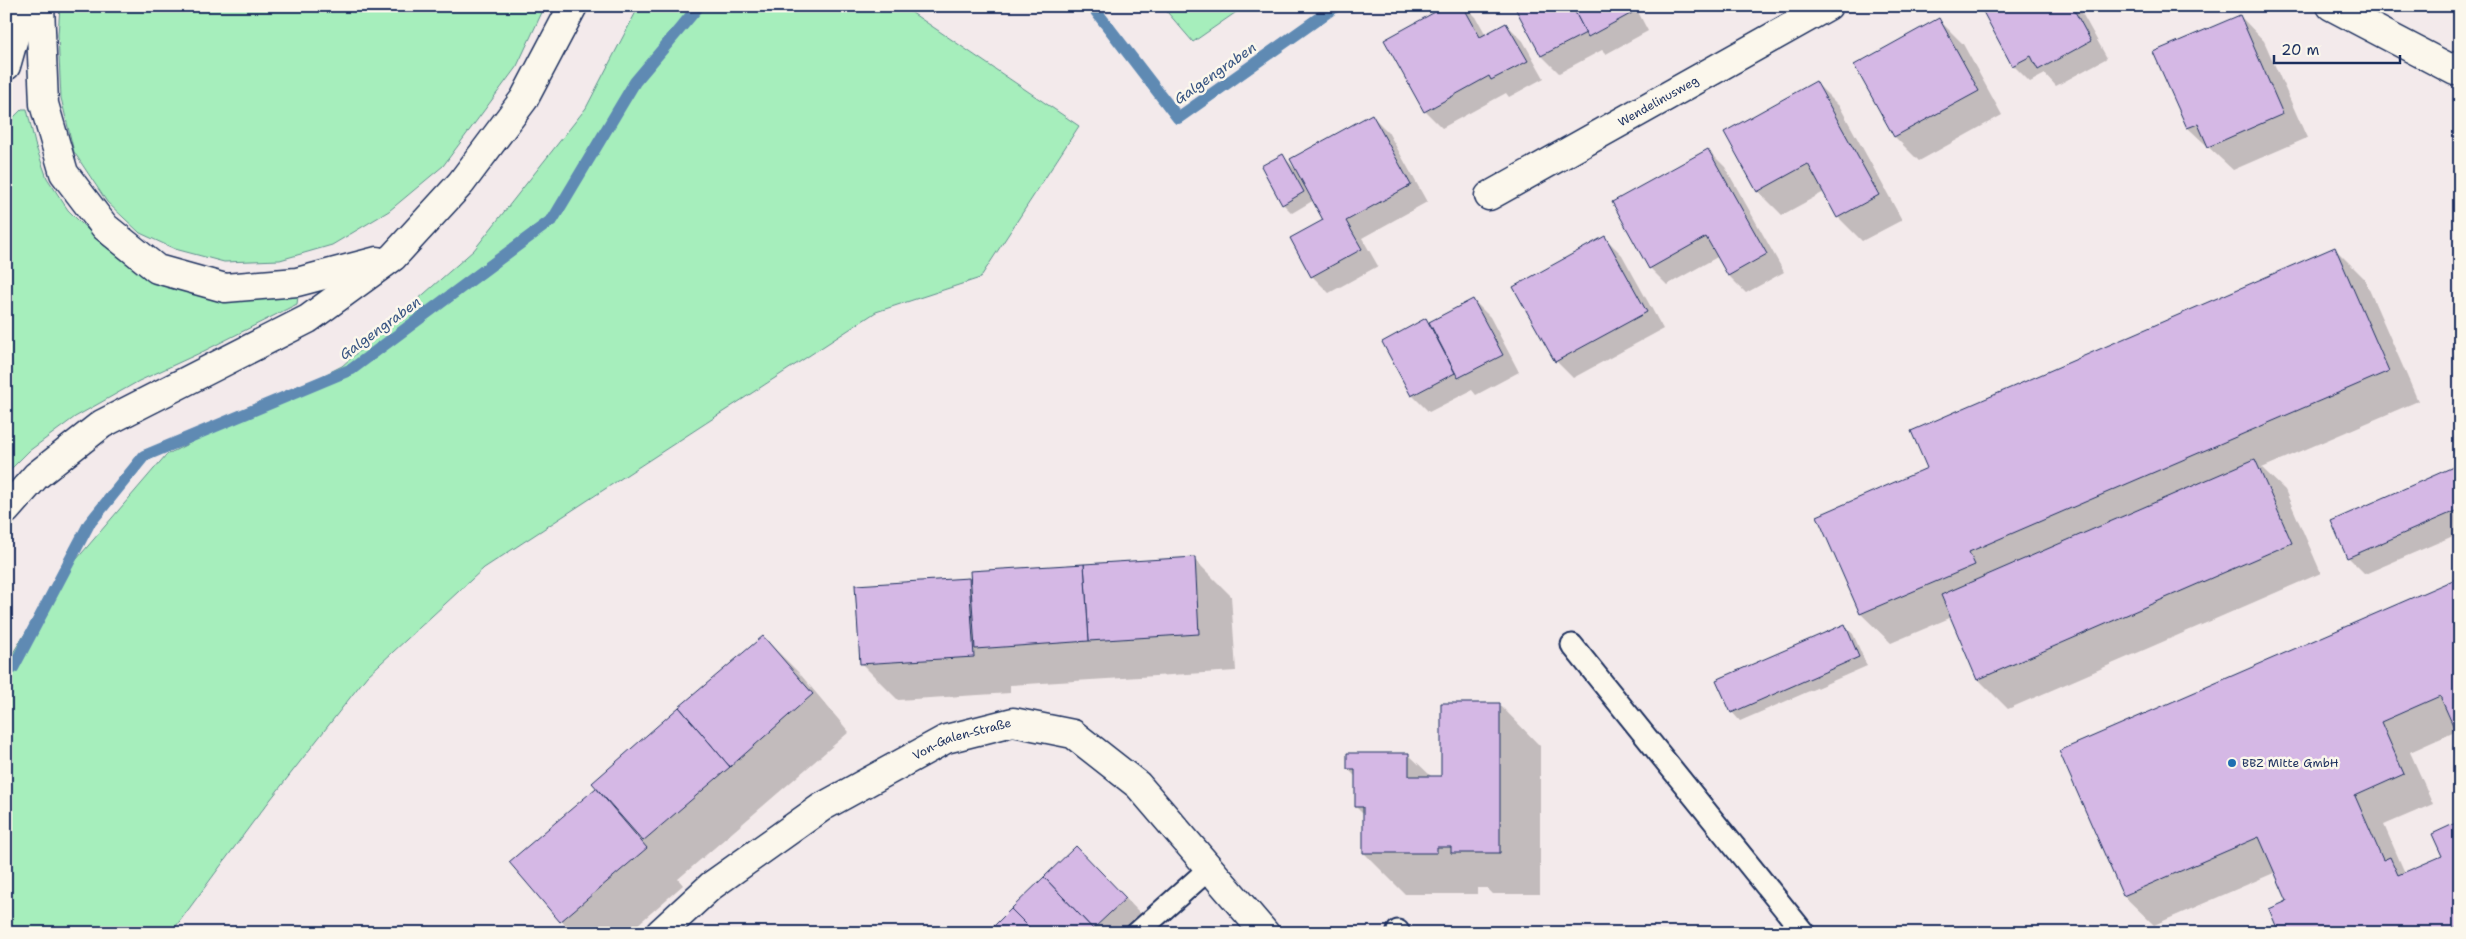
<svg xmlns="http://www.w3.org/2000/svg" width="2466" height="939" viewBox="0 0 2466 939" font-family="'Shantell Sans',sans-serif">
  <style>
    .green { fill: #a6eebc; stroke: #608e8d }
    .shadow { fill: #0003 }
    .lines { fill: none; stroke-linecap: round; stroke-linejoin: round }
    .stream { stroke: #5f8ab3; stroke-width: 12 }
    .building { fill: #d5b8e5; stroke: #1b2f5e }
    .lane-casing { stroke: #1b2f5e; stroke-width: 25 }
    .street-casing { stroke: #1b2f5e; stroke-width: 31 }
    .highway-casing { stroke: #1b2f5e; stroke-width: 31 }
    .lane { stroke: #fbf7ec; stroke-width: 21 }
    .street { stroke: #fbf7ec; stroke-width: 28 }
    .highway { stroke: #fbf7ec; stroke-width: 28 }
    .poi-dot { fill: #1f6fb2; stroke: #fbf7ec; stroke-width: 2 }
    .labels { text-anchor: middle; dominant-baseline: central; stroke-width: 5; stroke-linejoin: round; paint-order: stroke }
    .street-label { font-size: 12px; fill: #1b2f5e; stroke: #fbf7ec }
    .poi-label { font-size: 12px; fill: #1b2f5e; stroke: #fbf7ec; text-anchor: start }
    .water-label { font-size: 14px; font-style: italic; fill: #385582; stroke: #fbf7ec }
  </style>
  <rect width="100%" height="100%" fill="#f3eaeb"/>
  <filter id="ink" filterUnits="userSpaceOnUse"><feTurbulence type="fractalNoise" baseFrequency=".02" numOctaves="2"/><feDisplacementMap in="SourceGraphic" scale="10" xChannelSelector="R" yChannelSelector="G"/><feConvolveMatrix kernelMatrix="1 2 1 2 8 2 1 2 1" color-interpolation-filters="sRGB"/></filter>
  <g filter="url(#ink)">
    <g class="green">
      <polygon points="60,6 545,6 517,66 443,166 389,211 332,245 280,260 224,262 175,249 140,233 107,202 74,152 61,98 58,35"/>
      <polygon points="639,6 902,6 1079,126 980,278 876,312 484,568 367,676 253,822 171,933 6,933 6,664 58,581 166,455 342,366 474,250 586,108"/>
      <polygon points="1162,6 1245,6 1193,42"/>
      <polygon points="22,109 27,109 35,144 47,178 68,210 102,244 139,271 294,292 298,296 297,304 202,352 139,381 75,417 29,451 6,474 6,155 13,118"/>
    </g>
    <g class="shadow">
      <polygon points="1448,6 1465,6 1476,17 1486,35 1506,24 1523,41 1544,78 1509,97 1506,93 1442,128 1425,111 1386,41"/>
      <polygon points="1515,6 1635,6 1648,31 1606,54 1602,50 1559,73 1542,56"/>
      <polygon points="1981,6 2078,6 2107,58 2056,86 2045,74 2030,82 2013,65"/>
      <polygon points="2240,16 2264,41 2307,138 2233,170 2188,128"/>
      <polygon points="1939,20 1963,44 2002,115 1919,161 1895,137 1855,65"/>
      <polygon points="1816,83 1840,107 1902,220 1862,241 1838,217 1824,192 1782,215 1758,191"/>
      <polygon points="1371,115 1388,132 1427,202 1362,238 1378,266 1329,293 1312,276 1325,220 1314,200 1292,213 1283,204 1263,167 1283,156 1295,169"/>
      <polygon points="1708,150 1725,167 1784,272 1746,293 1729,276 1719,256 1667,285 1650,268"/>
      <polygon points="1605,238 1622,255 1663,329 1573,378 1556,361 1515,287"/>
      <polygon points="2334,248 2364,278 2418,401 2262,468 2285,490 2321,573 2008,709 1978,679 1952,617 1891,643 1861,614 1818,516 1929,469"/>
      <polygon points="1473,300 1490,317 1519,372 1476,395 1472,390 1429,412 1412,395 1426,319 1429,323"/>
      <polygon points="2460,466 2460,533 2365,574 2348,557"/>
      <polygon points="1194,559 1231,596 1236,671 1010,685 1010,693 898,700 861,663 856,586 971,579"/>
      <polygon points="2460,579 2457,731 2410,752 2433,804 2384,825 2405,873 2443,857 2460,823 2460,933 2280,933 2289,902 2276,872 2154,925 2124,896"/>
      <polygon points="1844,626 1853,634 1867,666 1740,721 1732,712"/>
      <polygon points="763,637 800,674 849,732 678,879 683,885 628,933 573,933 511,863 598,788"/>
      <polygon points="1499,704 1540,746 1540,894 1493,894 1487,888 1477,888 1477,894 1405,894 1364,853 1364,815 1356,807 1356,777 1348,769 1408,754 1432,777 1442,777"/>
      <polygon points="1093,865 1142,915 1124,933 988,933"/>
    </g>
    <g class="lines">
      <g class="stream">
        <polyline points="1092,6 1178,118 1336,6"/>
        <polyline points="13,668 89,524 144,456 352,369 553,219 635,82 699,6"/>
      </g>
    </g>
    <g class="building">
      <polygon points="1446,6 1463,6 1480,37 1506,23 1528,61 1491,80 1489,76 1424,112 1384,40"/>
      <polygon points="1514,6 1572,6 1586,33 1541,56"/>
      <polygon points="1572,6 1628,6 1632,13 1588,37"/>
      <polygon points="1980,6 2072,6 2091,41 2038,70 2031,56 2012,66"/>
      <polygon points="2240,15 2283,114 2208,147 2198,124 2187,128 2153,52"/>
      <polygon points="1939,18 1979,91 1894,137 1854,65"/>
      <polygon points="1816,81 1879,195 1837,218 1808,164 1757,192 1724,132"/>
      <polygon points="1372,114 1411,185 1346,221 1362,249 1311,277 1290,238 1323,220 1290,159"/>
      <polygon points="1708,149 1767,254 1728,276 1706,237 1649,269 1612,202"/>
      <polygon points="1283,154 1304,192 1282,205 1261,166"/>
      <polygon points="1605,236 1647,312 1555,362 1513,287"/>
      <polygon points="2335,247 2389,371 1969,552 1975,565 1860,614 1817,516 1927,468 1911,431"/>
      <polygon points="1473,299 1503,355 1458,378 1429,322"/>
      <polygon points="1426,318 1455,373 1411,396 1382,342"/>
      <polygon points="2255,459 2292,543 1977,680 1941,595"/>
      <polygon points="2460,464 2460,509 2347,558 2331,521"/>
      <polygon points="1195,557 1199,634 1089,641 1084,564"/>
      <polygon points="1084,564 1089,641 975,649 970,571"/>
      <polygon points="2460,577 2460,741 2440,696 2381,722 2404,774 2355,796 2383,860 2390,857 2398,875 2442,856 2432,834 2460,821 2460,925 2441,933 2279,933 2269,909 2287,901 2259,837 2123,896 2059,751"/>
      <polygon points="969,578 974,657 860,664 855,585"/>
      <polygon points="1845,624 1859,657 1731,713 1716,680"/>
      <polygon points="763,636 813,694 730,767 679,707"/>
      <polygon points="1441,703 1500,703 1500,853 1451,853 1451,847 1437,847 1437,853 1363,853 1363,807 1355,807 1355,769 1347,769 1347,753 1409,753 1409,776 1441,776"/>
      <polygon points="679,707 730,767 643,841 592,783"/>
      <polygon points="596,788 647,848 560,922 509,862"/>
      <polygon points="1076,846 1126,898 1093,929 1044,877"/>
      <polygon points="1044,877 1093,929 1089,933 1035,933 1011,909"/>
      <polygon points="1011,909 1035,933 987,933"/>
    </g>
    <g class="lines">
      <defs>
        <g id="lane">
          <polyline points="1572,645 1804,933"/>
          <polyline points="1398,931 1399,933"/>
          <polyline points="1137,933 1211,867"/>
        </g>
        <g id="street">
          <polyline points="2331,6 2455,71 2460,65"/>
          <path id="s1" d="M1489,196l339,-190"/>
          <path id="s2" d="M660,933l51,-47 111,-79 124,-68 67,-17 60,12 65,51 127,148"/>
        </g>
        <g id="highway">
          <polyline points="40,6 44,104 64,173 105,227 157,269 225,288 297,282 377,261"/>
          <polyline points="6,66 23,6"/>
          <polyline points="6,510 36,476 102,424 308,319 393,257 461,183 524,99 573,6"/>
        </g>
      </defs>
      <use href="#lane" class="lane-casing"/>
      <use href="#street" class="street-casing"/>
      <use href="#highway" class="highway-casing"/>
      <use href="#lane" class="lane"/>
      <use href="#street" class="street"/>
      <use href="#highway" class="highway"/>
    </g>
  </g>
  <circle class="poi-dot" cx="2232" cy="763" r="5"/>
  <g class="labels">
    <g class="street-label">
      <text stroke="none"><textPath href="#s1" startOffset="194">Wendelinusweg</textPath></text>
      <text stroke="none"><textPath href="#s2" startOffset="362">Von-Galen-Straße</textPath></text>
    </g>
    <g class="poi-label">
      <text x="2242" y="763">BBZ Mitte GmbH</text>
    </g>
    <g class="water-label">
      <text transform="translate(1215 73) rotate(-35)">Galgengraben</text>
      <text transform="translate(380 328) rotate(-36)">Galgengraben</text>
    </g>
  </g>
  <rect width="2466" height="939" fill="none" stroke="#fbf7ec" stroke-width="25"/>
  <rect x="12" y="12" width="2441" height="914" fill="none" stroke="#1b2f5e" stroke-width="2" filter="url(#ink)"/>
  <path d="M2274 55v8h126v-8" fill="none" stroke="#1b2f5e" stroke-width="2.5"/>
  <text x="2281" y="55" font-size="15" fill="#1b2f5e" stroke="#fbf7ec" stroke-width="4" paint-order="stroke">20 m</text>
</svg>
